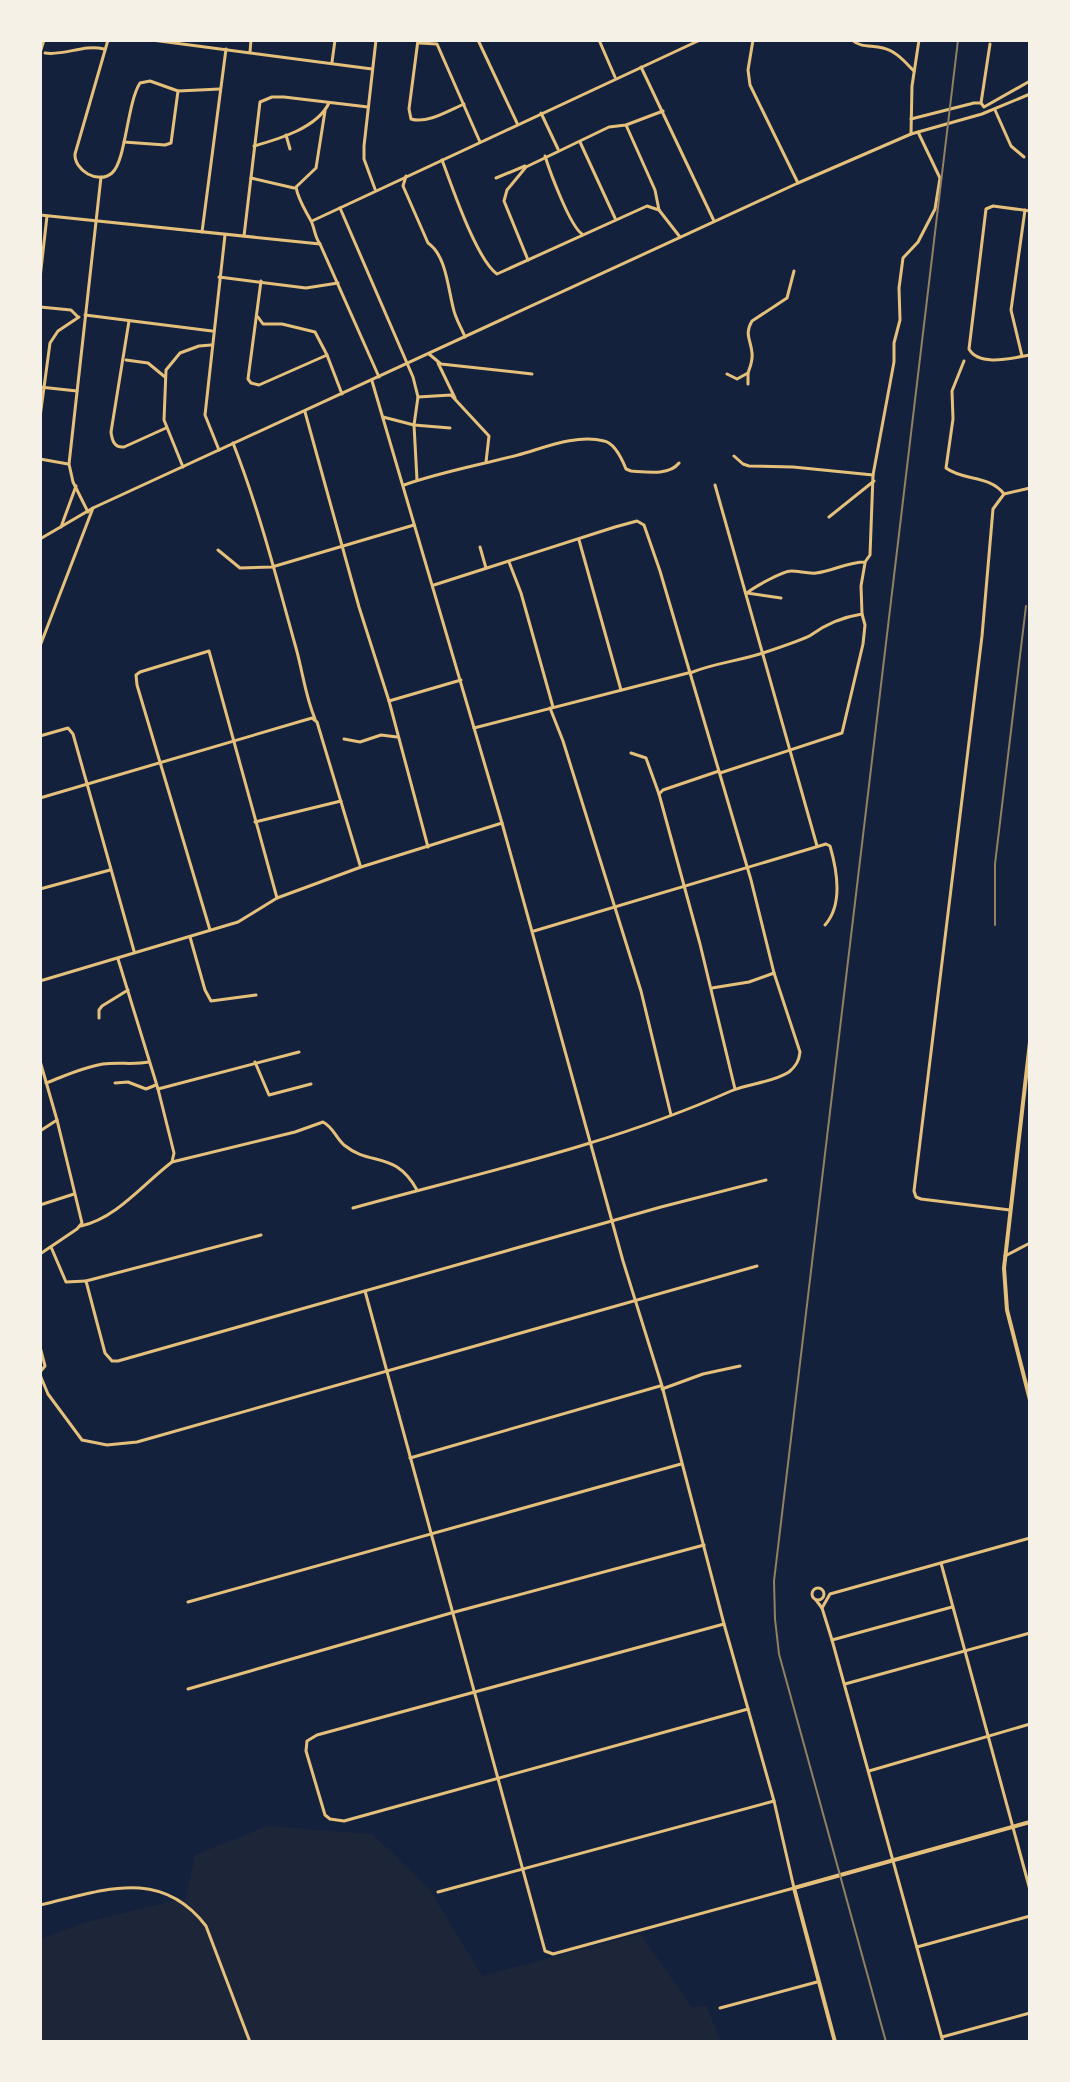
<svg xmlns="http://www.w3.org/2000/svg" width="1070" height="2082" viewBox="0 0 1070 2082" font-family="Roboto,sans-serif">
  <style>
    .green { fill: #1d2539 }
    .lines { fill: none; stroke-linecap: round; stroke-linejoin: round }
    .minor { stroke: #e5c07b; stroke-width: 3 }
    .tertiary { stroke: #e5c07b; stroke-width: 3 }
    .secondary { stroke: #e5c07b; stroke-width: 4 }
    .rail { stroke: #918062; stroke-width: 2 }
  </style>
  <rect width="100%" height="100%" fill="#14213d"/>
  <polygon class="green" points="267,1826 372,1834 428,1887 482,1976 640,1934 692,2007 707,2006 720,2042 40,2042 40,1939 86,1922 186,1898 195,1855"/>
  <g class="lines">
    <g class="minor">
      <path d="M108,40l-33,114c-1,16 23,31 37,19 14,-12 15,-70 28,-90l10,-2 28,10 42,-2"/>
      <polyline points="152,40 372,69"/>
      <path d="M418,40l-9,69 2,10c16,5 37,-8 53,-15"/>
      <polyline points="478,40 517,123"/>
      <polyline points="599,40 615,77"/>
      <path d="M852,40c9,8 19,5 31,8 13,3 21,13 31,23"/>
      <polyline points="419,43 437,44 480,142"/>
      <polyline points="250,52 251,40"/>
      <polyline points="40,53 44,40"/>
      <path d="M45,53c20,3 38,-9 59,-4"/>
      <polyline points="332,62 335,40"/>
      <polyline points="641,67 714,221"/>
      <polyline points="981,103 990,44"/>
      <polyline points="995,110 1011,146 1024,157"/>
      <polyline points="541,113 558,149"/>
      <polyline points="911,119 974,103 981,103 984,107 1030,81"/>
      <polyline points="626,125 655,190 659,210"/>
      <polyline points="911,134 912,86 919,40"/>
      <polyline points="286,135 290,149"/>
      <polyline points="124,142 165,145 171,143 178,91"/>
      <polyline points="580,142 615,218"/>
      <path d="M254,146c25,-7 63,-18 75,-43"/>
      <path d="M545,156c5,16 25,70 37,78"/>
      <path d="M442,160c10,26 34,99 55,114l150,-68 12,4 21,27"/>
      <path d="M406,176l-3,10 25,57c18,12 20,45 25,64 2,11 8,20 12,30"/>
      <polyline points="251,178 294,188"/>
      <polyline points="496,178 525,166"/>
      <polyline points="375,189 364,159 364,146 376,40"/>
      <polyline points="340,208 413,377 418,397 414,425 417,480"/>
      <path d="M1030,211l-37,-5 -7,3 -17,140c10,18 43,9 61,6"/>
      <polyline points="40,215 320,244 379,377"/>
      <polyline points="312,221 700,40"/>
      <polyline points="202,232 226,49"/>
      <polyline points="244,236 260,102 272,97 284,97 368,107"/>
      <path d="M320,244c-6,-8 -5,-17 -10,-25 -6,-11 -12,-20 -14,-32l20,-19 9,-57"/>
      <polyline points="528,260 504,201 507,190 526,167 609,127 626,125 663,111"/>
      <polyline points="219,277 306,288 338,283"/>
      <polyline points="40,278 47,216"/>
      <polyline points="261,281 248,379 251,383 259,385 327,355"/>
      <polyline points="40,307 71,310 77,316"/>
      <polyline points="85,315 212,331"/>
      <polyline points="258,317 263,324 282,324 315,332 327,355 342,394"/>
      <path d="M129,321l-18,111c1,8 3,16 13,15l42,-19"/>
      <polyline points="429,354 441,364 532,374"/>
      <polyline points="1022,356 1011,310 1025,210"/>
      <polyline points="126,360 148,363 165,377"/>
      <path d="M964,361l-12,30 1,28 -7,49c17,13 44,7 58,26"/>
      <polyline points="438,363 455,398"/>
      <polyline points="748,373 748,384"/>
      <path d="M727,374l10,5 11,-6c2,-6 5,-12 4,-20 -1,-13 -8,-19 0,-32l35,-23 7,-27"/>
      <polyline points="40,387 77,391"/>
      <polyline points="418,397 451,395 489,436 486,462"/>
      <polyline points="305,412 359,607 389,701 428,847"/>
      <polyline points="40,417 50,343 58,331 79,317"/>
      <polyline points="383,417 414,425 450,428"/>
      <path d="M233,443c26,66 44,137 63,205 7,25 9,47 19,71"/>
      <polyline points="219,450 205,415 225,235"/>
      <polyline points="734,456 743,464 749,466 793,467 873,475"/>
      <polyline points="40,459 68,464"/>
      <polyline points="183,467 164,420 166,370 180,353 199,346 211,345"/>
      <path d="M404,485c37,-13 76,-20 114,-30 26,-7 58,-21 86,-14 11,2 18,18 22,28l5,2c15,1 38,5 48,-8"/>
      <polyline points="715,485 817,846"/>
      <polyline points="88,512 73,482 69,464 101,177"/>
      <polyline points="829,517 874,481"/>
      <polyline points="61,527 76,486"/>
      <polyline points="579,540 621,690"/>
      <polyline points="480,547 486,568"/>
      <polyline points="218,550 240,568 272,567 414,525"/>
      <polyline points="509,562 521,593 553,707"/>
      <path d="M781,598l-34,-5c7,-6 36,-22 44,-22 8,0 17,3 25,2 17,-2 31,-11 49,-11l5,-7 3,-80 21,-113v-19l6,-23 -1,-32 4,-30 15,-16 17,-33 5,-31 -22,-46"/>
      <path d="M690,673c24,-10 49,-12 73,-20 9,-3 42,-14 48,-18 15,-11 32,-18 51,-21l-1,-28 4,-23"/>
      <polyline points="389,701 461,680"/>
      <polyline points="550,708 563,741 641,991 671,1115"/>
      <polyline points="474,728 688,673"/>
      <polyline points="40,736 68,728 73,734 134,951"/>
      <polyline points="344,739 360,742 381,735 397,737"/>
      <polyline points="631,753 646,758 659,794"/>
      <polyline points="719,771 663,790 659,794 700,944 735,1089"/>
      <polyline points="720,773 842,733 863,644 865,625 862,614"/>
      <polyline points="40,798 312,718 317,722 360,865"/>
      <polyline points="255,822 341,801"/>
      <polyline points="40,889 110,870"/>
      <polyline points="210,930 137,685 136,675 140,672 209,651 277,898"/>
      <path d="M534,931l292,-87 4,2c7,24 13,59 -5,79"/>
      <polyline points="190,937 205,990 211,1001 256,995"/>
      <polyline points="40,981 238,922 277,898 361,867 502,823"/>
      <polyline points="712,988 749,982 774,973"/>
      <polyline points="99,1018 99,1010 102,1006 128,990"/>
      <polyline points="40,1061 57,1120 40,1131"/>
      <polyline points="255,1062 269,1095 311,1084"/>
      <path d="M46,1083c19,-7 37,-16 57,-19 16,-2 31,1 46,-2"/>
      <polyline points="115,1083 128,1082 146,1089 156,1085"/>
      <polyline points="158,1089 299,1052"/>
      <path d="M172,1162l123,-30 28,-10c11,6 12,15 21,23 27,22 51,5 73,45"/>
      <polyline points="40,1205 74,1194"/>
      <path d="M353,1208c127,-35 257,-63 378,-117 18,-8 41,-8 58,-19 7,-6 10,-11 11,-20l-26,-79 -23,-93 -91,-309 -16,-46 -7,-4 -22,6 -181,58"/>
      <polyline points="1010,1210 921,1199 916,1197 914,1191 982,636 993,509 1004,494 1030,488"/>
      <path d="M81,1226c36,-8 62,-42 91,-64l2,-9 -16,-64 -40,-130"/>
      <polyline points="261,1235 86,1281 105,1353 112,1361 118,1361 661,1207 766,1180"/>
      <polyline points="51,1247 66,1282 86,1281"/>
      <polyline points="40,1254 77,1229 82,1223 57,1120"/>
      <polyline points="1005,1256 1030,1243"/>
      <polyline points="365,1291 545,1951 553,1954 794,1888 774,1801 724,1624 662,1386 623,1261 502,823 372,381"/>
      <polyline points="40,1347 45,1366 40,1372"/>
      <polyline points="40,1375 48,1394 82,1440 107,1445 137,1442 757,1266"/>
      <polyline points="662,1389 703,1374 740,1366"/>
      <polyline points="410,1458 660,1386"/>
      <polyline points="941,1563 1030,1890"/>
      <circle cx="818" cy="1594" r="6"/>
      <polyline points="816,1600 822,1608 832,1640 943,2042"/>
      <polyline points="188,1602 681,1464"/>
      <polyline points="822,1608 830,1594 1030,1538"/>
      <polyline points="724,1624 317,1735 307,1741 306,1751 325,1815 330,1819 344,1821 748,1709"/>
      <polyline points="832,1640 952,1607"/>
      <polyline points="845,1684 1030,1633"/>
      <polyline points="188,1689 451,1613 704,1545"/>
      <polyline points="869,1771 1030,1724"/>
      <polyline points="438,1892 774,1801"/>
      <polyline points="917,1947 1030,1916"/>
      <polyline points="720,2008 817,1982"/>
      <polyline points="942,2037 1030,2013"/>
    </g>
    <g class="tertiary">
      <polyline points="753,40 748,70 750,85 798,183 911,134 982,114 1030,94"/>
      <polyline points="40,539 93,508 798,183"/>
      <polyline points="40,646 93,508"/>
      <path d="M40,1905c62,-14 120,-39 166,21l44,116"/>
    </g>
    <g class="secondary">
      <polyline points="1030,1042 1004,1268 1007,1310 1030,1400"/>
      <polyline points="835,2042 794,1888 1030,1822"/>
    </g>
    <g class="rail">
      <polyline points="995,925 995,864 1026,606"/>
      <polyline points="886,2042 779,1654 775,1619 774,1581 958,40"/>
    </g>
  </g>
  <rect width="1070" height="2082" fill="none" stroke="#f6f1e7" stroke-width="84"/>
</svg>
